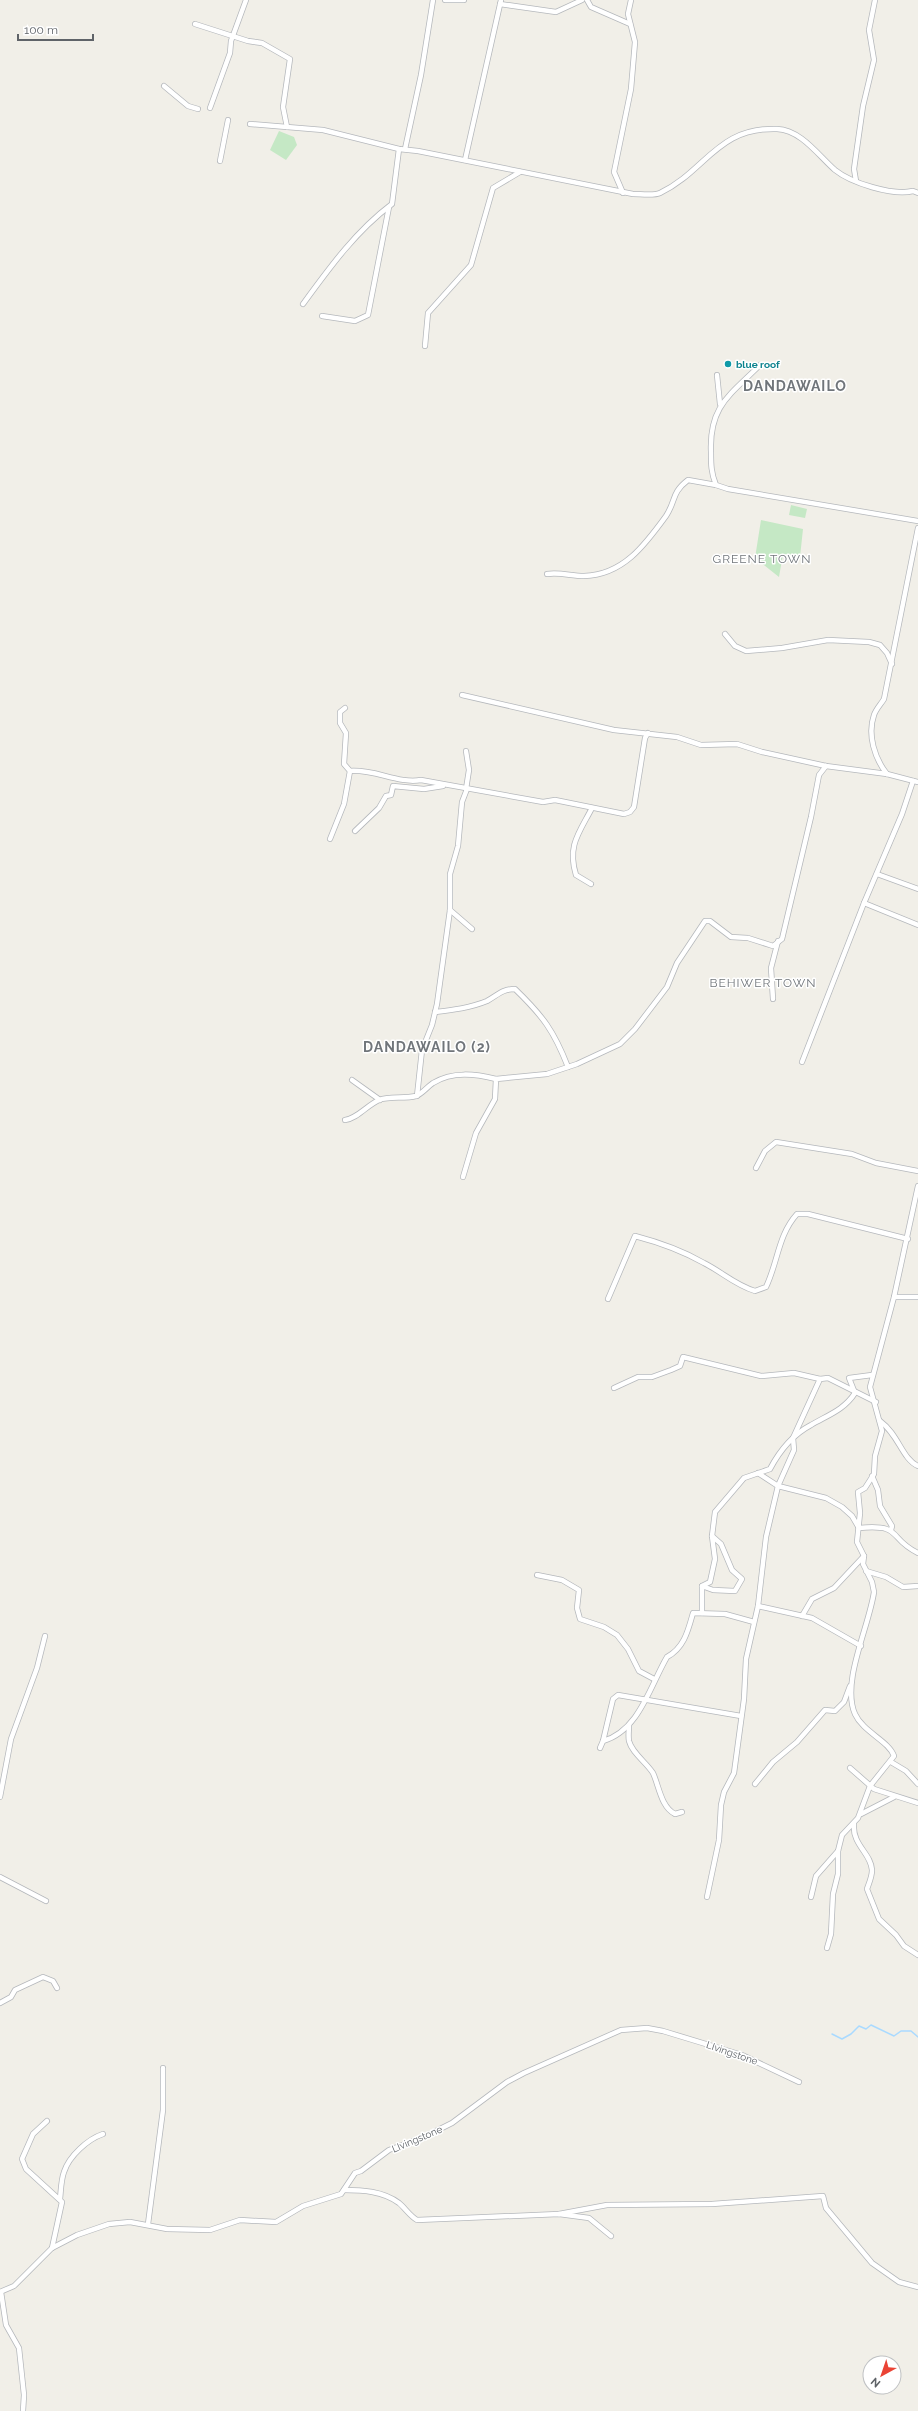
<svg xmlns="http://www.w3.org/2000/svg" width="918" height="2411" viewBox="0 0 918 2411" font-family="Raleway,sans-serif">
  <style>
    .green { fill: #c5e8c5 }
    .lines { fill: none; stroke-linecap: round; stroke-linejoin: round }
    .stream { stroke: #aadaff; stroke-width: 1.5 }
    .minor-casing { stroke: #b5b8bc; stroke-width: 6 }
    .minor { stroke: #fff; stroke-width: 4.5 }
    .culture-dot { fill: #0f9aa8; stroke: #fff; stroke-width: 1.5 }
    .labels { text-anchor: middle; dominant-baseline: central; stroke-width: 3; stroke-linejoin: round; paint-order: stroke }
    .culture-label { font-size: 10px; font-weight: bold; fill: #0d838f; stroke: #fff; text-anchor: start }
    .street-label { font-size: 10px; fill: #5f6368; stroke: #fff }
    .quarter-label { font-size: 12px; letter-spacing: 1px; fill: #70757a; stroke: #fff }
    .district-label { font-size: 14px; font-weight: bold; letter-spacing: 1px; fill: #70757a; stroke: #fff }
  </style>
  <rect width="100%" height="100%" fill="#f1efe8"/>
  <g class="green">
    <polygon points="279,131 294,137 297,145 286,160 270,150"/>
    <polygon points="791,505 807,509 805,518 789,515"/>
    <polygon points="761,520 803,529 800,557 783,554 779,577 755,558"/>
  </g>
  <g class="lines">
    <polyline class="stream" points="832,2034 842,2039 851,2034 859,2026 866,2029 871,2025 894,2036 901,2031 911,2031 918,2037"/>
    <defs>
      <g id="minor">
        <polyline points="445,0 464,0"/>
        <polyline points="587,0 591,7 630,24"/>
        <polyline points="500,4 556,12 582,0"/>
        <polyline points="195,24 248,41 262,43 290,59 283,107 287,127"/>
        <polyline points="164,86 188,106 198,109"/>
        <polyline points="210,108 230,53 231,41 246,0"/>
        <path d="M250,124l73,6 76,19 19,2 215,43c8,0 21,2 27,-1 46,-22 57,-66 117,-64 24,1 41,26 58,41 16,13 58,26 78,21l5,2"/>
        <polyline points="405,149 421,75 433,0"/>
        <polyline points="465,160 501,0"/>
        <polyline points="220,161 228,120"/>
        <polyline points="856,181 854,169 863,106 874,60 869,30 875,0"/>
        <polyline points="623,193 614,172 631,89 635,42 628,14 631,0"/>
        <path d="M303,304c27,-37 53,-73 89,-100l7,-55"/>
        <polyline points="322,316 355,321 368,315 389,207"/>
        <polyline points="425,346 428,313 471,265 493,188 520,172"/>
        <path d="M760,365c-30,30 -51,41 -49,87 0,12 0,21 5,33l12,4 190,32"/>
        <polyline points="717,375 720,404"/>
        <path d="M547,574c13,-2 24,2 37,2 39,-1 61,-31 82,-60 10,-15 5,-23 22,-36l28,5"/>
        <polyline points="725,634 735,646 746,651 782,648 828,640 869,642 880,645 887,653 892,664"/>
        <polyline points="462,695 614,730 677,737 701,745 737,744 762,752 826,766 887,774 918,782"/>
        <path d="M350,771c25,-2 48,13 71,9l122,22 12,-2 69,14 6,-2 4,-5 11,-69 3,-5"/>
        <path d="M887,774c-12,-15 -20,-39 -13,-59 2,-6 7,-11 10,-16l34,-171"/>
        <polyline points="466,789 469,770 466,751"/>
        <polyline points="355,831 379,808 386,796 391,795 393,786 424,789 443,786"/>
        <polyline points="330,839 344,804 350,771 344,764 346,733 340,723 340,712 345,708"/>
        <polyline points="877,874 918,889"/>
        <path d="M591,884l-15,-9c-9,-29 3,-42 16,-67"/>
        <polyline points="864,903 918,925"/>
        <polyline points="450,910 472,929"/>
        <polyline points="773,999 771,968 778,941"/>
        <path d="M435,1012c18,-2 35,-4 52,-11 11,-6 15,-12 28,-12 28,27 39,42 53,78"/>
        <polyline points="802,1062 864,903 902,814 913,781"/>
        <polyline points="352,1080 380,1100"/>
        <polyline points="417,1096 422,1050 432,1025 437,1004 450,910 450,874 458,846 462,802 467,789"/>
        <path d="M345,1120c13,-2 21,-14 34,-20 11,-4 25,-1 37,-4 6,-2 11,-9 17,-13 20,-12 42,-9 63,-4"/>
        <polyline points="756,1168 765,1151 776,1142 852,1154 876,1163 918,1171"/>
        <polyline points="463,1177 476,1133 495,1099 496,1079 547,1074 577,1064 620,1044 635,1029 667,987 677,963 705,921 710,921 731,937 748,938 773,946 782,939 811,817 819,775 826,766"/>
        <polyline points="894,1297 918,1297"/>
        <path d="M608,1299l27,-63c23,6 48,15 69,27 18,9 31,22 51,28l11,-4c12,-25 12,-52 31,-73h11l100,25"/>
        <polyline points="614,1388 638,1377 652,1377 671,1370 680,1366 683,1357 761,1376 794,1373 820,1379"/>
        <path d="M880,1421c19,14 22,38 38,45"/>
        <path d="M758,1473l20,13 48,12 16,9 10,9 7,12c45,-4 28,10 59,25"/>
        <polyline points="872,1476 878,1490 880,1506 892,1526 891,1530"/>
        <polyline points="866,1571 886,1577 903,1587 918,1586"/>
        <polyline points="537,1575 562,1580 579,1590 577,1608 580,1619 604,1627 617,1635 628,1649 639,1671 654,1679"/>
        <polyline points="702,1586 713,1590 735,1591 742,1579 732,1570 721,1544 712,1536"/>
        <polyline points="758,1606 812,1618 861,1646"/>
        <path d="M702,1613v-27l8,-4 5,-23 -3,-23 3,-24 29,-34 26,-9c10,-19 22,-34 41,-44 17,-10 33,-15 44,-32l-6,-15 23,-3"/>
        <polyline points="802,1616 812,1599 834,1588 864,1556"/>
        <path d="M629,1725c0,5 -1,11 0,16 3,12 17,21 24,32 6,13 8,34 22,41l7,-2"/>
        <polyline points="603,1741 613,1699 618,1695 741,1716"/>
        <path d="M600,1748l3,-7c36,-10 47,-55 64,-84 17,-9 21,-26 26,-44l32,1 29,8"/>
        <polyline points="891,1762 906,1771 918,1784"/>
        <polyline points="850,1768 874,1789 918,1803"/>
        <polyline points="755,1784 773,1762 797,1742 825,1710 835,1711 844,1702 850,1686"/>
        <polyline points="0,1797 11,1739 37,1668 45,1636"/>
        <polyline points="861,1814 894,1797"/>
        <path d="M854,1824c-2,21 17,29 18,46 0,7 -3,13 -5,19l12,30 17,16 8,11 14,9"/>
        <polyline points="0,1877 46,1901"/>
        <polyline points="707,1897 719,1840 721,1805 724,1792 734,1773 744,1699 746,1659 758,1606 766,1537 778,1486 794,1450 793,1438 820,1379 828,1378 876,1402"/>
        <polyline points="811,1897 816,1876 838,1851"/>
        <path d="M827,1948l4,-14 2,-40 5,-20v-23l4,-16 16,-17 12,-32 24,-30c-5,-15 -31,-24 -39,-42 -14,-32 14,-87 19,-122l-2,-10 -9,-18 1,-8 -7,-14 3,-29 -2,-21 7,-4 9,-14 1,-18 7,-25 -12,-44 24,-90 24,-111"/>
        <polyline points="0,2003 11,1997 15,1990 43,1977 53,1981 57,1988"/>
        <polyline points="47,2121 33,2134 22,2159 26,2169 62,2202 52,2248"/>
        <path d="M344,2190c18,0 39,1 55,13 6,5 11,13 18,17l142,-6 30,4 22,18"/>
        <path d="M60,2199c1,-9 1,-19 4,-27 5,-16 24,-33 39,-38"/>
        <polyline points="559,2214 607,2205 712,2204 823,2196 826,2208 872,2263 899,2282 918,2287"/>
        <polyline points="148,2224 163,2110 163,2068"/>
        <polyline points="0,2292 14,2286 52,2248 77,2235 109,2224 130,2222 167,2229 210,2230 240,2220 276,2222 303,2206 341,2194 355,2173 361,2171 389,2150 424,2137 452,2123 507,2082 524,2073 621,2030 647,2028 663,2031 742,2055 799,2082"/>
        <polyline points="1,2292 6,2325 19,2348 24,2395 23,2411"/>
      </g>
    </defs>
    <use href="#minor" class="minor-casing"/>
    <use href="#minor" class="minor"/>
  </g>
  <circle class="culture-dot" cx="728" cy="364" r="4"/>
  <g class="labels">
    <g class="culture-label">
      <text x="736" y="364">blue roof</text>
    </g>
    <g class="street-label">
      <text transform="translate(732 2053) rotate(19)">LIvingstone</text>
      <text transform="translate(417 2139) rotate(-23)">LIvingstone</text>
    </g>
    <g class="quarter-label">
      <text x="762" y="559">GREENE TOWN</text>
      <text x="763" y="983">BEHIWER TOWN</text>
    </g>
    <g class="district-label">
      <text x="795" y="386">DANDAWAILO</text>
      <text x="427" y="1047">DANDAWAILO (2)</text>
    </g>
  </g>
  <g transform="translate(882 2375) rotate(220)"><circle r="19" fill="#ffffff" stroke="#bfc1c3"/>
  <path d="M0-3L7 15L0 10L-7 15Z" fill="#ea4335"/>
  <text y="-6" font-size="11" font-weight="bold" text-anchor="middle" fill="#5f6368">N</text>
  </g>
  <path d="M18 34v6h75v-6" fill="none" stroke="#5f6368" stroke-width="2"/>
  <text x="24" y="34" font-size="12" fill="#5f6368" stroke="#ffffff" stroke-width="3" paint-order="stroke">100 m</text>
</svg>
